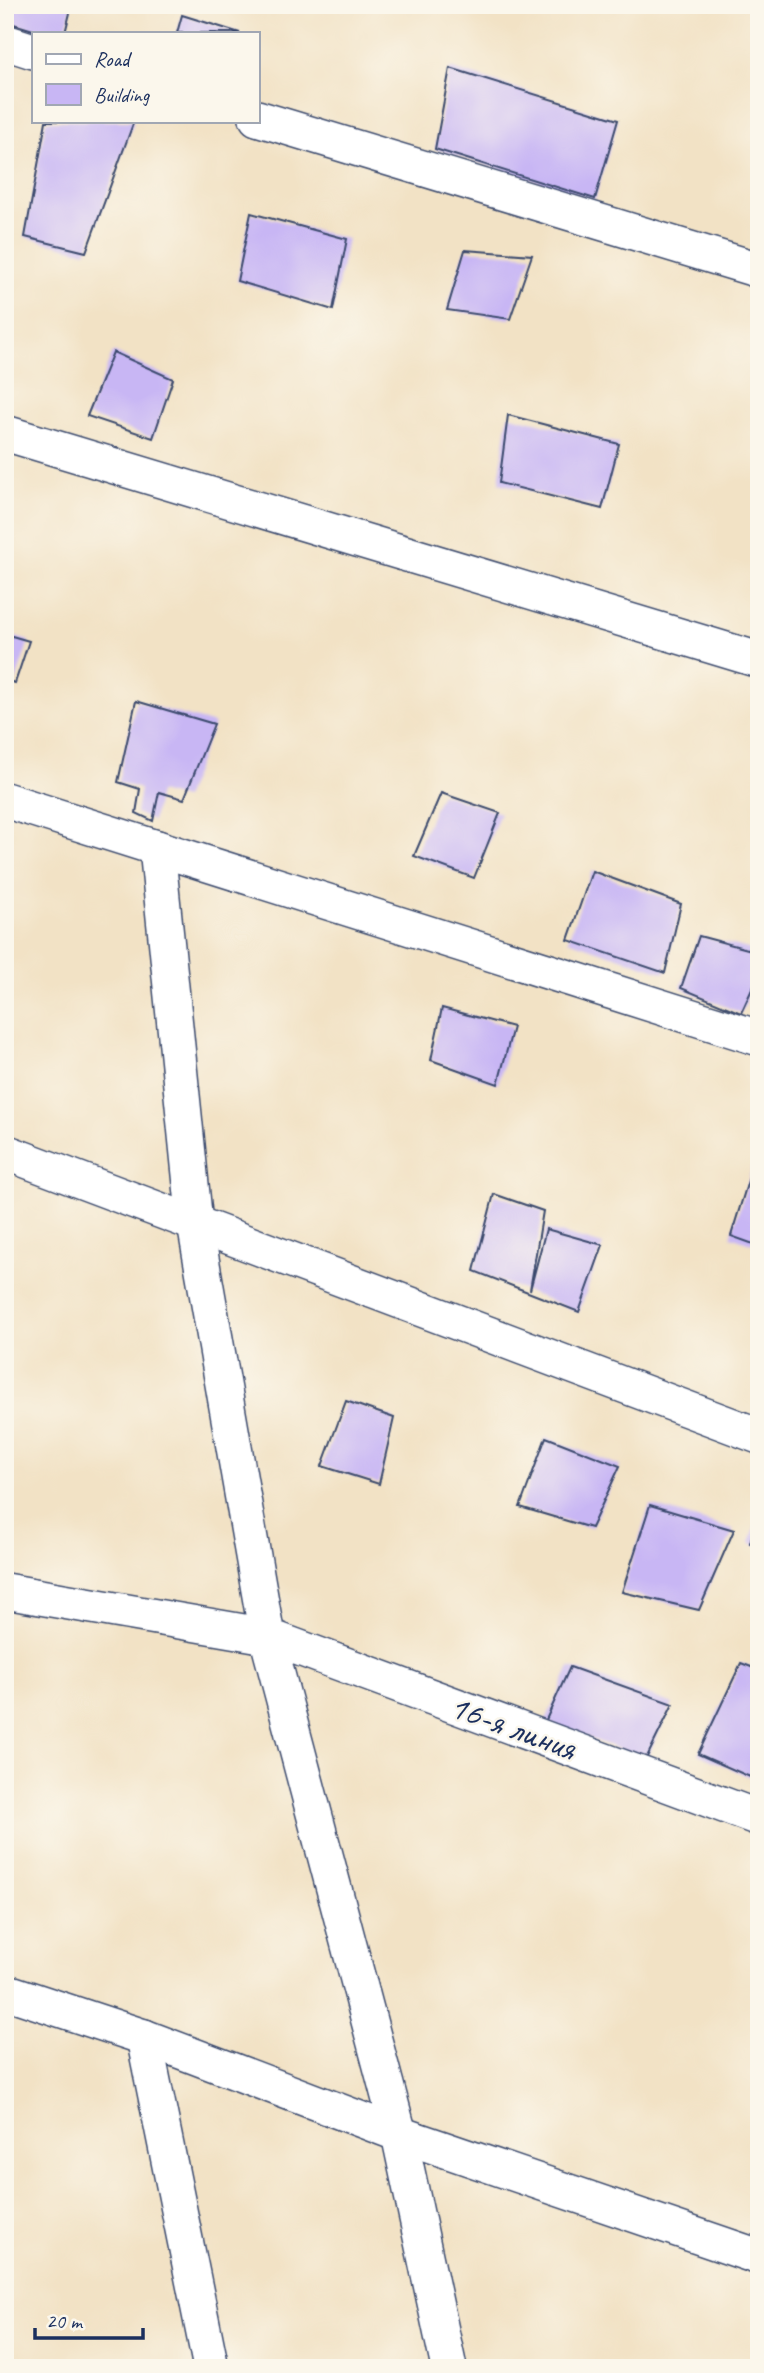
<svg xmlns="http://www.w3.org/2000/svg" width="764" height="2373" viewBox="0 0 764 2373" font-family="Caveat,sans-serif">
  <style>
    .building { fill: #c8b6f4 }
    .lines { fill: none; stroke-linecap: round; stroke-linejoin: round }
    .street-casing { stroke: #3b4a6d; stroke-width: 38 }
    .street { stroke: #fff; stroke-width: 35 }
    .labels { text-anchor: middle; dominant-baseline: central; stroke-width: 5; stroke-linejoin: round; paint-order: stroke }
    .street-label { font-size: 35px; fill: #1b2f5e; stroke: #fbf7ec }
  </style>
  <rect width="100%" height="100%" fill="#fbf7ec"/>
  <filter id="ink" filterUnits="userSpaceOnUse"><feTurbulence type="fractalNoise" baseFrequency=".0143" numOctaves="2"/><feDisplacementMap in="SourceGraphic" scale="14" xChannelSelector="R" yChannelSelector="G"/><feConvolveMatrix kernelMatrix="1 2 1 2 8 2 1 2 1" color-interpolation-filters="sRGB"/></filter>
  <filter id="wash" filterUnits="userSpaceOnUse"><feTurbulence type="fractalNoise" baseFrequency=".00686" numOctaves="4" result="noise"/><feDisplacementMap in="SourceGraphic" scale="28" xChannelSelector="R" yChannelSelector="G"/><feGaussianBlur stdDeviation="1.57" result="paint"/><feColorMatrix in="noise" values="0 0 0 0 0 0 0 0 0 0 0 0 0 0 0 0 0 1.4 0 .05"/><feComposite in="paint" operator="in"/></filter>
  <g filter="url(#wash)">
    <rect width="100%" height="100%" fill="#f2e2c5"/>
    <g id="blocks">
      <g class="building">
        <polygon points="14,5 72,5 65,33 43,33 7,22"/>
        <polygon points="182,15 240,33 177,33"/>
        <polygon points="450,68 618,120 595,199 435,149"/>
        <polygon points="46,121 134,121 86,252 25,237"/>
        <polygon points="251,213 347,239 333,310 237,281"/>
        <polygon points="465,250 532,255 510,319 447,310"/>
        <polygon points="113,352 173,379 153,438 87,416"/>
        <polygon points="508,415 619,444 602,509 499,483"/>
        <polygon points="5,634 29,641 15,683 5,680"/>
        <polygon points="136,701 214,724 184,799 159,792 153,821 136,813 140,789 118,782"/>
        <polygon points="441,793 500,813 474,878 414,856"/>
        <polygon points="592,871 681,904 665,973 568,940"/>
        <polygon points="699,936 759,952 759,974 741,1013 681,988"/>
        <polygon points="442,1008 513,1027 498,1084 431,1060"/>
        <polygon points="756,1155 759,1156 759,1246 731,1236"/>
        <polygon points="494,1194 543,1211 530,1290 546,1229 603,1245 579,1312 474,1271"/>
        <polygon points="346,1401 394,1418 379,1484 322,1466"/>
        <polygon points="546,1437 620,1466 591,1528 520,1507"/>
        <polygon points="650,1505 734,1530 699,1610 622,1592"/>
        <polygon points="758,1516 759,1517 759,1547 750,1543"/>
        <polygon points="741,1663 759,1670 759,1759 750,1777 698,1754"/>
        <polygon points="570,1667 673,1704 646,1759 545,1722"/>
      </g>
    </g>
  </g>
  <g filter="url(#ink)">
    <use href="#blocks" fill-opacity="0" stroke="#3b4a6d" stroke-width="2"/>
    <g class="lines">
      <defs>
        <g id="street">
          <polyline points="5,42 33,51"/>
          <polyline points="257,118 759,270"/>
          <polyline points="5,433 759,660"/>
          <polyline points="5,800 759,1038"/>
          <polyline points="157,848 195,1224 267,1636 399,2134 449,2368"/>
          <polyline points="5,1152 759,1436"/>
          <polyline points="5,1591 267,1636 759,1818"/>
          <polyline points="5,1991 144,2037 399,2134 759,2257"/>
          <polyline points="144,2037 211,2368"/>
        </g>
      </defs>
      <use href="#street" class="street-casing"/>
      <use href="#street" class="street"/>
    </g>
  </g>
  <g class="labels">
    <g class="street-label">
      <text transform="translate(513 1727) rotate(20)">16-я линия</text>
    </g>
  </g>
  <rect width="764" height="2373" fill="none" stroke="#fbf7ec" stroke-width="28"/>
  <rect x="32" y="32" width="228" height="91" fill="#fbf7ec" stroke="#a1a7b3" stroke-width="2"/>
  <rect x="46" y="54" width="35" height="10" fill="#ffffff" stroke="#a1a7b3" stroke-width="2"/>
  <text x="94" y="66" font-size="21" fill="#1b2f5e">Road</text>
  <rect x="46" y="84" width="35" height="21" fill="#c8b6f4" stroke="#a1a7b3" stroke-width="2"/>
  <text x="94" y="102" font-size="21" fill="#1b2f5e">Building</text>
  <path d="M35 2328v10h108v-10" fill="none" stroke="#1b2f5e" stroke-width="3.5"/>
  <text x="46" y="2328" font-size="21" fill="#1b2f5e" stroke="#fbf7ec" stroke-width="5" paint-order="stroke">20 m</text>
</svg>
